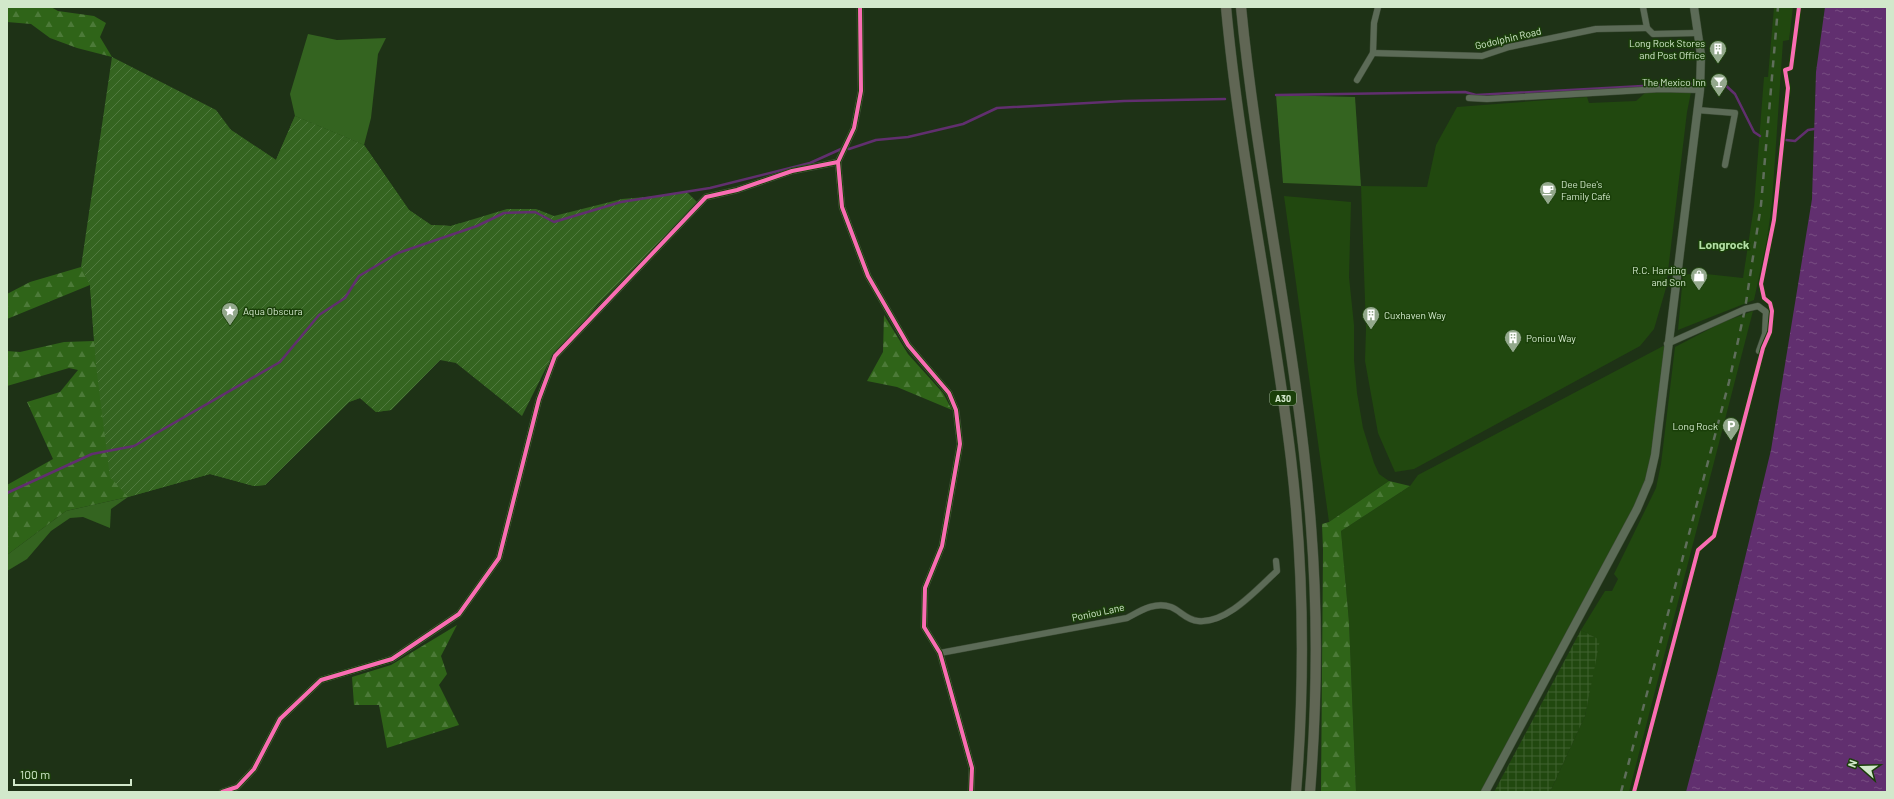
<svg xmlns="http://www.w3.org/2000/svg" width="1894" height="799" viewBox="0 0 1894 799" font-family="Barlow,sans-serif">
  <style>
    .built { fill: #21480f }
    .industrial { fill: url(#industrial-grid) }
    .green { fill: #346420 }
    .forest { fill: url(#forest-firs) }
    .garden { fill: url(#garden-furrows) }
    .water { fill: url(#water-ripples) }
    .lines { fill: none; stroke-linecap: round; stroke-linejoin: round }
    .stream { stroke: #612f6f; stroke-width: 2.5 }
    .minor-casing { stroke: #3c4b35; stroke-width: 7 }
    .tertiary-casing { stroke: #3c4b35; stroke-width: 9 }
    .trunk-casing { stroke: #3c4b35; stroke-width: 11 }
    .minor { stroke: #5c6b57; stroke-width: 6 }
    .tertiary { stroke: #5c6b57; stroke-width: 8 }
    .trunk { stroke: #606654; stroke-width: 10 }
    .rail { stroke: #5f6e5b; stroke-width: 2.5; stroke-dasharray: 7 7; stroke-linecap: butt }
    .cycleway-casing { stroke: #1a3f09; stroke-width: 6 }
    .cycleway { stroke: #f96db3; stroke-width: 4 }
    .labels { text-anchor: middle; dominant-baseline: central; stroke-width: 3; stroke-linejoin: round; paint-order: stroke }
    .shield { fill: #1a3f09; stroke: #9bb591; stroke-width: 1 }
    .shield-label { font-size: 9px; font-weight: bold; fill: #d2e8cb }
    .street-label { font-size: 10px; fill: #d2e8cb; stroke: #1a3f09 }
    .poi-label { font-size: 10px; fill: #d2e8cb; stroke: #1a3f09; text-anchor: end }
    .quarter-label { font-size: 12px; font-weight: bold; fill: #b4e0a5; stroke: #1a3f09 }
  </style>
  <defs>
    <pattern id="industrial-grid" width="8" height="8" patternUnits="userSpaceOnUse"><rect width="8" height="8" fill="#21480f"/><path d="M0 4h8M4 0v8" fill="none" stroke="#406231"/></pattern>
    <pattern id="forest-firs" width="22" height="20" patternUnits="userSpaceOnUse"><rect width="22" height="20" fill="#2f6418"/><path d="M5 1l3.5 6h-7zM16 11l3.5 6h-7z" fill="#4c7a38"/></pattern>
    <pattern id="garden-furrows" width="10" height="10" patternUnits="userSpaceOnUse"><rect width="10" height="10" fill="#346420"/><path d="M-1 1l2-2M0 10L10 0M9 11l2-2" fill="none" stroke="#507a3f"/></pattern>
    <pattern id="water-ripples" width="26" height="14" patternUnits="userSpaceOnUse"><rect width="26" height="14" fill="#612f6f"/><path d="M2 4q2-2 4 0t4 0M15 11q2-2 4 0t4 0" fill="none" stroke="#774d82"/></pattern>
  </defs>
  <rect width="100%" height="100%" fill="#1e3216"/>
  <g class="built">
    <polygon points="1774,7 1793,7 1789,40 1783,41 1772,203 1767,240 1754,300 1678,330 1683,275 1697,273 1743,278 1754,206 1764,77 1768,77"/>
    <polygon points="1661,91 1691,92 1687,112 1666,288 1654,329 1640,346 1414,469 1395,472 1378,433 1365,361 1366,329 1361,186 1427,187 1436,145 1457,107 1587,97 1589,103 1636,101 1645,93"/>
    <polygon points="1284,196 1351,202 1349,277 1354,325 1354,360 1357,393 1363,428 1374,463 1379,474 1389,481 1329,522"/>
    <polygon points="1753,311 1629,792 1550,792 1585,716 1599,640 1581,630 1605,591 1612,591 1618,579 1614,574 1656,488 1661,464 1675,347 1723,322"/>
    <polygon points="1667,344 1649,481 1488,792 1356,792 1349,622 1341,531 1410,486 1418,475"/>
  </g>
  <polygon class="industrial" points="1581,630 1600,640 1585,716 1550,792 1494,792"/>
  <g class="green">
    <polygon points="308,34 337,40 386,38 378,54 371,118 364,145 295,116 290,94"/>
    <polygon points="1276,95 1355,97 1361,186 1283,183"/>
    <polygon points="128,497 111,509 110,528 83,517 70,518 51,531 27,559 7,571 7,555 66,511"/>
  </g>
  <g class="forest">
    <polygon points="7,7 51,7 58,11 94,16 106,23 100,37 112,57 77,48 50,38 31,24 7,22"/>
    <polygon points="295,116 364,145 409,210 431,225 451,226 460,223 440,360 391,410 376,412 360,398 349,402 265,485 254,486 210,474 128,497 66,511 7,555 7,485 53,459 27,402 60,392 78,370 69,368 7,386 7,351 20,352 64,342 94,341 90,285 7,319 7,294 30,282 81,267 231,130 276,160"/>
    <polygon points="884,315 908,354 943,393 952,410 897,387 867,381 883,352"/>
    <polygon points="1389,481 1410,486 1341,531 1349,622 1356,792 1321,792 1323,550 1322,524 1329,522"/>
    <polygon points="457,625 441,656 447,674 439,685 459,725 387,748 379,705 354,705 352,677 391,665"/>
  </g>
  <polygon class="garden" points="112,57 216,110 231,130 276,160 295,116 364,145 409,210 431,225 451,226 507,209 536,209 554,216 622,199 669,195 686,191 697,202 686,216 597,305 547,366 522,416 456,363 440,360 391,410 376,412 360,398 349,402 265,485 254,486 210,474 128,497 110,477 96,365 90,285 81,267"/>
  <polygon class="water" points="1825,7 1887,7 1887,792 1686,792 1718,670 1771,450 1812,199 1816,72"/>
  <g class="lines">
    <g class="stream">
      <polyline points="1722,82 1735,94 1754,132 1760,136"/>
      <polyline points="1276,95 1465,92 1476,95 1661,85 1687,86 1693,83"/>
      <polyline points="1786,140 1795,141 1808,130 1814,129"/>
      <polyline points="849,149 876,140 908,137 963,124 997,108 1124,101 1225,99"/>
      <polyline points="7,493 92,454 134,446 280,362 319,315 345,298 359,276 398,253 477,226 504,213 535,212 554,222 621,202 710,188 810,163 841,149"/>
    </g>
    <defs>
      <g id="minor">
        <polyline points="860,7 861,91 854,128 838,162 842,207 868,276 908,345 949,393 956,410 960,444 942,546 925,588 924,627 940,653 972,768 971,792"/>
        <polyline points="1643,7 1647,28 1653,34 1697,33"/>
        <polyline points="1373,53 1482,56 1509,47 1596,29 1647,28"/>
        <polyline points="1357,80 1373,53 1374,23 1378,7"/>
        <polyline points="1469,98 1487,99 1661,89 1700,90"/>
        <polyline points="1697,110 1735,113 1725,165"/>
        <polyline points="1667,344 1745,309 1758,306 1766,312 1765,334 1759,351"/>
        <path d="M940,653l187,-35c13,-7 28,-17 44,-11 10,4 15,13 27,14 29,3 59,-32 79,-50l-1,-10"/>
        <polyline points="222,792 237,787 254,769 280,719 321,680 392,659 459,614 499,558 539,399 555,356 706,197 737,190 792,171 838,162"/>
      </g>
      <polyline id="tertiary" points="1485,792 1637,509 1649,481 1655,455 1700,90 1701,55 1694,7"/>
      <g id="trunk">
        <path d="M1226,7c14,152 47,301 65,452 13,111 14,222 5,333"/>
        <path d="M1241,7c17,174 57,345 70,519 7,88 6,178 -1,266"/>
      </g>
    </defs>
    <use href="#minor" class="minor-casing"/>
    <use href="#tertiary" class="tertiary-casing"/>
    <use href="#trunk" class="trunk-casing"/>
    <use href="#minor" class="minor"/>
    <use href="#tertiary" class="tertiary"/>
    <use href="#trunk" class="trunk"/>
    <polyline class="rail" points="1621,792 1729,382 1745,309 1761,205 1778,7"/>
    <defs>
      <g id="cycleway">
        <polyline points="860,7 861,91 854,128 838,162 842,207 868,276 908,345 949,393 956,410 960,444 942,546 925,588 924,627 940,653 972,768 971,792"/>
        <polyline points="222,792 237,787 254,769 280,719 321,680 392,659 459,614 499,558 539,399 555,356 706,197 737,190 792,171 838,162"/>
        <polyline points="1634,792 1698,550 1714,536 1763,348 1770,332 1772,311 1770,303 1764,298 1761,284 1774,220 1788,88 1785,70 1791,68 1799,7"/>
      </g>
    </defs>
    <use href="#cycleway" class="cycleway-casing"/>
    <use href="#cycleway" class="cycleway"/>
  </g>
  <defs>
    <symbol id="building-pin" viewBox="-11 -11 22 30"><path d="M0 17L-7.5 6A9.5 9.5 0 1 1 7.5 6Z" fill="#93a88c" stroke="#1a3f09"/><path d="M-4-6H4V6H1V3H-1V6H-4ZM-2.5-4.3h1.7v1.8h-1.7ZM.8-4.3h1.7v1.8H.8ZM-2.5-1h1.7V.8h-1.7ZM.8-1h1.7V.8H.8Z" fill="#fff"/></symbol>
    <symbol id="bar-pin" viewBox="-11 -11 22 30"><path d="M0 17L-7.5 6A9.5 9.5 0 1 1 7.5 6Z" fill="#93a88c" stroke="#1a3f09"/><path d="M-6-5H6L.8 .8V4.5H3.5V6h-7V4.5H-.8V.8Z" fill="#fff"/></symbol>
    <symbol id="cafe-pin" viewBox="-11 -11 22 30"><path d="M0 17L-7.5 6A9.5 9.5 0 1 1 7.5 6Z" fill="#93a88c" stroke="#1a3f09"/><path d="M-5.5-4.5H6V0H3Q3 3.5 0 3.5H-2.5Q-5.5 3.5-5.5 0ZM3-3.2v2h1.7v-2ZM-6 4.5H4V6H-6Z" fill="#fff"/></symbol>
    <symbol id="shop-pin" viewBox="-11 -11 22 30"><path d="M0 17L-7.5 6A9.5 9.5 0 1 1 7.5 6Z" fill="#93a88c" stroke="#1a3f09"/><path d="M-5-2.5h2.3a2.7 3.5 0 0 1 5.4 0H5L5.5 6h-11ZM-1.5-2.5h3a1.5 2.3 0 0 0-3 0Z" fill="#fff"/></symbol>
    <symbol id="sight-pin" viewBox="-11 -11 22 30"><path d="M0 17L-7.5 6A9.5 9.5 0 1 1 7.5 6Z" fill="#93a88c" stroke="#1a3f09"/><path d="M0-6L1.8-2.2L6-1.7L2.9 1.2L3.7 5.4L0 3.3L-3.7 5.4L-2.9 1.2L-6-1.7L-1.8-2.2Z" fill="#fff"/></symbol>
    <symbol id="parking-pin" viewBox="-11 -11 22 30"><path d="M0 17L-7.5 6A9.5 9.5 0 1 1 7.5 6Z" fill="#93a88c" stroke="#1a3f09"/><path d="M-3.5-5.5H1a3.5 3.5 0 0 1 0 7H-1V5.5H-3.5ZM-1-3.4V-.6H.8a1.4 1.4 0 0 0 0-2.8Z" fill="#fff"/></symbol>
  </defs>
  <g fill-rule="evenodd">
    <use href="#building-pin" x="1708" y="39" width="20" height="27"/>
    <use href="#bar-pin" x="1709" y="72" width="20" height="27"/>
    <use href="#cafe-pin" x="1538" y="180" width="20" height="27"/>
    <use href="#shop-pin" x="1689" y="266" width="20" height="27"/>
    <use href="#sight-pin" x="220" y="301" width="20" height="27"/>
    <use href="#building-pin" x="1361" y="305" width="20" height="27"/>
    <use href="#building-pin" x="1503" y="328" width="20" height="27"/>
    <use href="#parking-pin" x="1721" y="416" width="20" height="27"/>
  </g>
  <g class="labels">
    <rect class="shield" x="1270" y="391" width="26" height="14" rx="3"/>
    <g class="shield-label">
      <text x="1283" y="398">A30</text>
    </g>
    <g class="street-label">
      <text transform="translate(1508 38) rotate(-13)">Godolphin Road</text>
      <text transform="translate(1098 612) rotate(-12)">Poniou Lane</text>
    </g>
    <g class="poi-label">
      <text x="1705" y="43">Long Rock Stores<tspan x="1705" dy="12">and Post Office</tspan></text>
      <text x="1706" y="82">The Mexico Inn</text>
      <text x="1561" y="184" text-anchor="start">Dee Dee's<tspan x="1561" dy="12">Family Café</tspan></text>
      <text x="1686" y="270">R.C. Harding<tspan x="1686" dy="12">and Son</tspan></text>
      <text x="243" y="311" text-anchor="start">Aqua Obscura</text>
      <text x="1384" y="315" text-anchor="start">Cuxhaven Way</text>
      <text x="1526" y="338" text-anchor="start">Poniou Way</text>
      <text x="1718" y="426">Long Rock</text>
    </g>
    <g class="quarter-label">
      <text x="1724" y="244">Longrock</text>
    </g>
  </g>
  <rect width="1894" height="799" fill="none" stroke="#d2e8cb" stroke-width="16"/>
  <g transform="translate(1862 767) rotate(290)" stroke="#1a3f09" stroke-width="3" paint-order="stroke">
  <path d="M0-3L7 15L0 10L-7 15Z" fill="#d2e8cb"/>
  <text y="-6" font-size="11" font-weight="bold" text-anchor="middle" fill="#d2e8cb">N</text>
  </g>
  <path d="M14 779v6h117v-6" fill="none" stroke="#d2e8cb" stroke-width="2"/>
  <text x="20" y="779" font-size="12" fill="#d2e8cb" stroke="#1a3f09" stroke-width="3" paint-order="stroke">100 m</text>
</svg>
